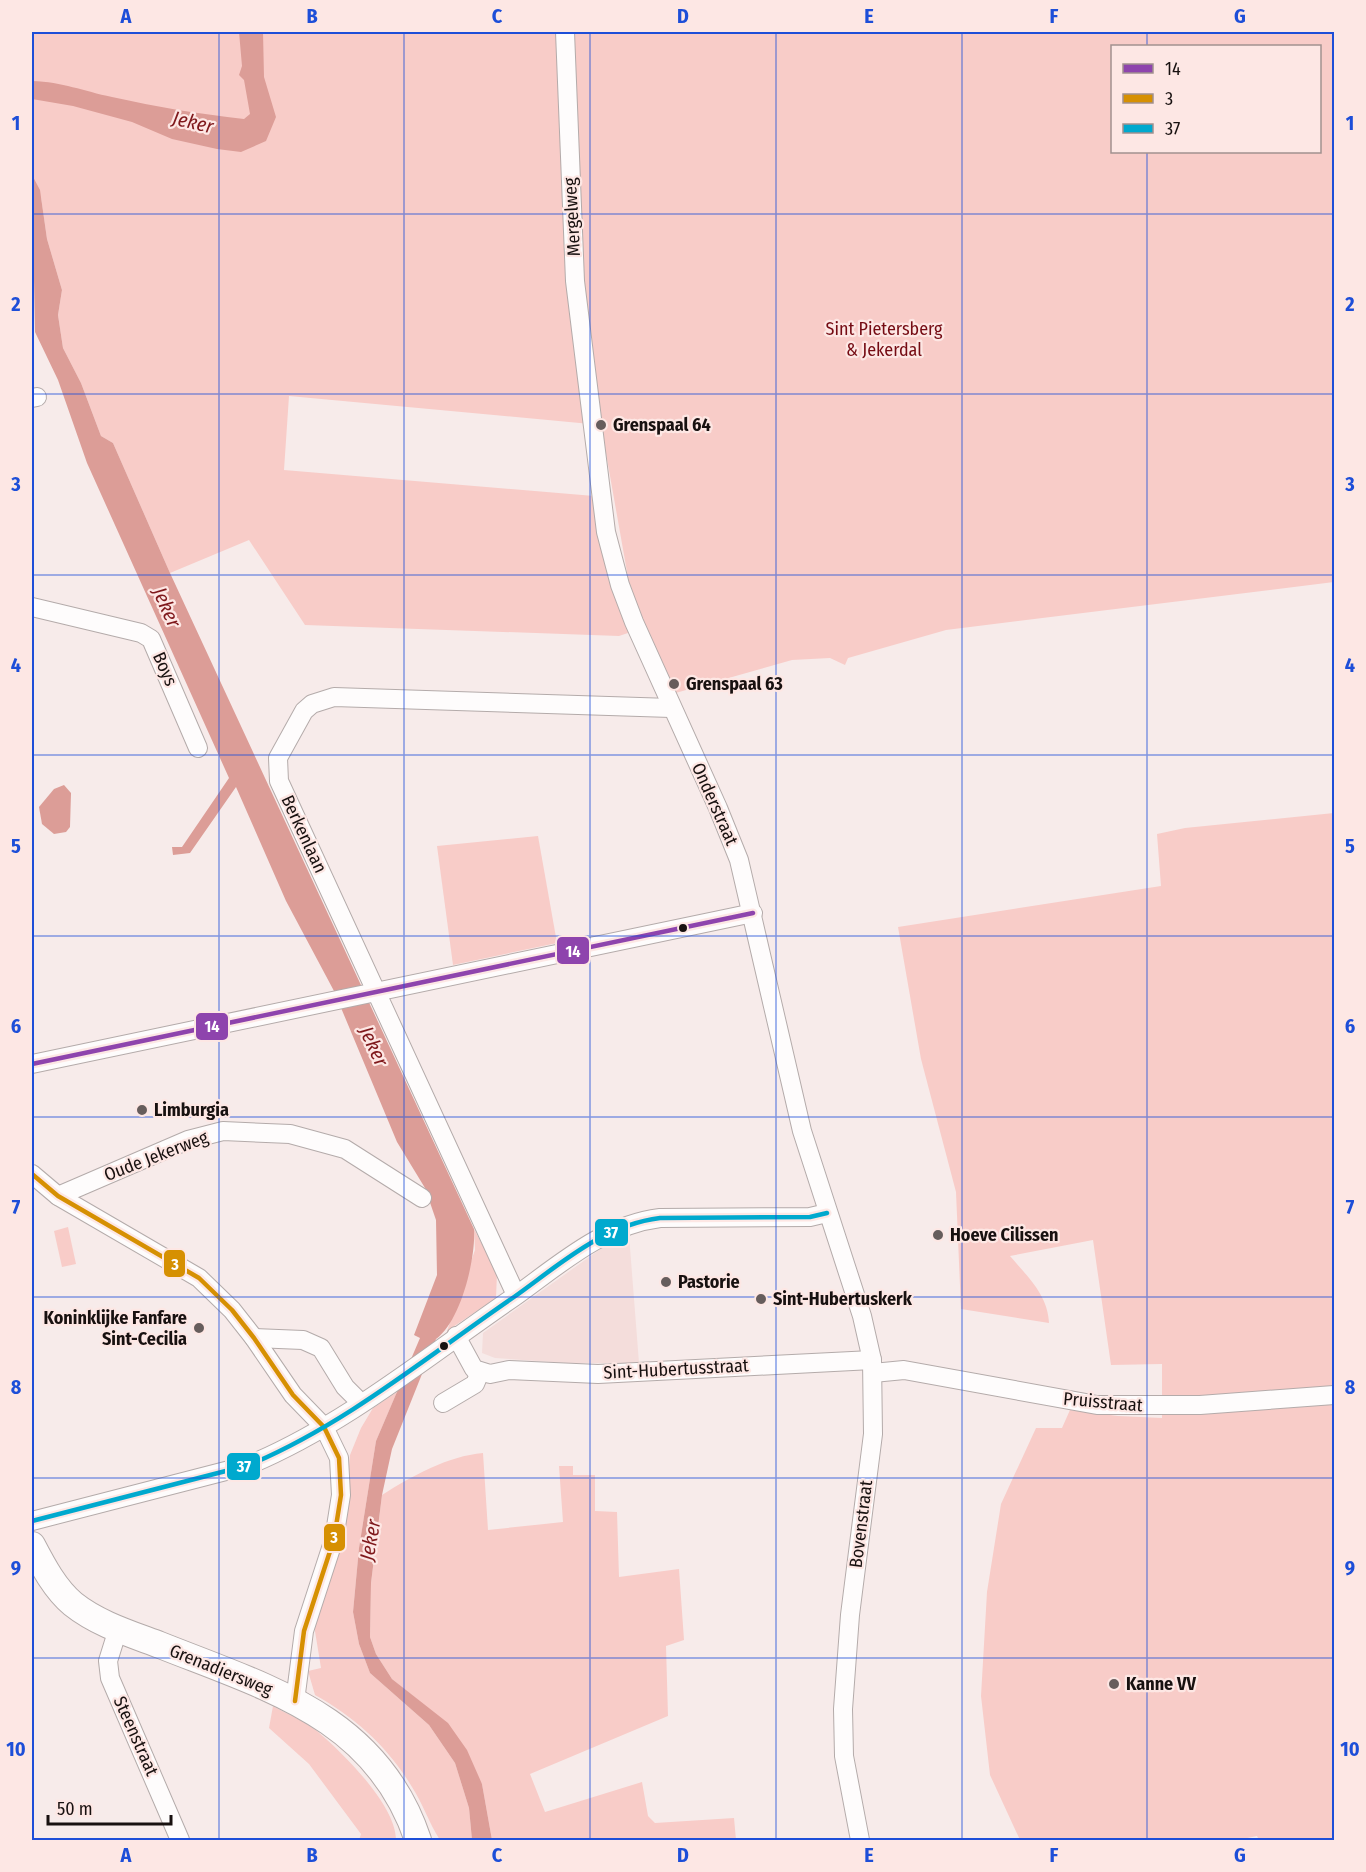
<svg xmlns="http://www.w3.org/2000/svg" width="1366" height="1872" viewBox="0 0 1366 1872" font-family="'Fira Sans Condensed',sans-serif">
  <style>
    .built { fill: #f4dddb }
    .green { fill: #f8ccc8; fill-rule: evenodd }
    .water { fill: #dc9d97 }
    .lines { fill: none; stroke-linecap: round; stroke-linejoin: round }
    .minor-casing { stroke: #b4abaa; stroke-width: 20 }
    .secondary-casing { stroke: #b4abaa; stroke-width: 28 }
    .minor { stroke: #fefcfc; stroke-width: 18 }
    .secondary { stroke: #fefcfc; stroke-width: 26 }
    .bus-1-casing { stroke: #fde7e4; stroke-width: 9 }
    .bus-2-casing { stroke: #fde7e4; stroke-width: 9 }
    .bus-3-casing { stroke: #fde7e4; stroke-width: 9 }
    .bus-1 { stroke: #8e44ad; stroke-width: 4.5 }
    .bus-2 { stroke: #d69002; stroke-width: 4.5 }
    .bus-3 { stroke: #00a9ce; stroke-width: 4.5 }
    .grid { fill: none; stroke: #1d4ed8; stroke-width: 1.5; stroke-opacity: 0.55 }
    .poi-dot { fill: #665d5c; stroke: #fde7e4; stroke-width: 2 }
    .bus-dot { fill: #181110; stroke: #fde7e4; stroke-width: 2 }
    .labels { text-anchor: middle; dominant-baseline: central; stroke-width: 4.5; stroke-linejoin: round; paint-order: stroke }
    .street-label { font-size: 18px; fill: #181110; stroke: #fde7e4 }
    .park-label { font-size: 18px; fill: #750b13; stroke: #fde7e4 }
    .poi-label { font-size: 18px; font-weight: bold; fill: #181110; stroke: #fde7e4; text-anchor: start }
    .water-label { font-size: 20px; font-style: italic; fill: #7f181b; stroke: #fde7e4 }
    .line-badge { stroke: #fde7e4; stroke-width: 2 }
    .badge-label { font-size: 16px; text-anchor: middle; font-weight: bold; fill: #fff }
    .neatline { fill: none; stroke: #1d4ed8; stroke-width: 2 }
    .grid-label { font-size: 20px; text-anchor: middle; font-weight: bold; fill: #1d4ed8 }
  </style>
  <rect width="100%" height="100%" fill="#f7ebea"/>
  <polygon class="built" points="629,1235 639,1363 566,1363 495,1358 482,1353 483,1333 606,1245"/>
  <g class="green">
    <path d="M32,32h1302v550l-388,48 -98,28 -3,7 -15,-7 -38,2 -120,34 -5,-21 -35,-73 -31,-175 -312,-29 -5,74 310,26 37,136 -12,4 -314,-11 -56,-85 -79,33 -57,-130 -12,-7 -20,-53 -18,-35 -5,-33 4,-25 -15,-51 -6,-42 -9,-17zM1112,46h208v106h-208z"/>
    <path d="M1334,813v602l-2,1 2,22v402h-75l-2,-4 -19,4h-218l-30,-65 -9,-79 6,-104 14,-88 35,-76h26l8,-18 48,6 44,2v-54l-51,1 -18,-125 -83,16c17,20 38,39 39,67l-88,-14 -5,-117 -35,-133 -23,-132 263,-41 -4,-52 28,-6z"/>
    <polygon points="538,836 557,943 453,965 437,846"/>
    <polygon points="68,1227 76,1264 62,1267 54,1231"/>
    <polygon points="474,1229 497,1273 496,1298 447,1331 475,1250"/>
    <path d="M397,1392l-21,49 -17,107 -6,64 6,32 11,29 59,52 26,38 14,45 3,32h-32c-11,-17 -17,-36 -28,-53 -24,-40 -56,-69 -97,-92l-7,-24 13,-3 -8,-49 31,-100 6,-64 11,-27 12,-20z"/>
    <path d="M483,1453l5,77 75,-8 -4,-56h14v9h22v36l22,1 2,65 60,-8 5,71 -18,6 2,70 -138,58 15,38 97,-30 6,34 7,7 79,-5 2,22h-244l-10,-56 -64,-84 -26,-21 -16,-25 -6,-17 1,-54 11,-88c30,-19 66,-39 101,-42z"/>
    <path d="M273,1706c14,8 31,15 44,25 26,22 79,74 79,109h-37l2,-6 -52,-70 -40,-36z"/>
  </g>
  <g class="water">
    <path d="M239,32h24l1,45 12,40 -10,24 -25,11 -24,-3 -45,-10 -40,-17 -59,-16 -41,-7v-18c31,1 51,10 80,16 45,10 87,17 132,22l6,-5 -6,-34 -5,-5 3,-9z"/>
    <path d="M32,175l8,15 7,49 15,51 -4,25 5,33 18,35 20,53 12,7 57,130 304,656c2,29 -13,92 -38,110l-44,110 -10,46 -11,88 -1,54 6,17 16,25 56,44 19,27 15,34 10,56h-20l-3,-32 -14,-45 -26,-38 -59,-52 -11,-29 -6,-32 6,-64 17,-107 44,-103 -6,-3 23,-60 -1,-55 -11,-32 -28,-46 -63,-151 -48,-90 -50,-114 -46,66 -17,2 -1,-8h10l47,-69 -142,-315 -29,-83 -23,-48z"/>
    <polygon points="64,785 71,793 70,827 66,832 54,834 42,824 39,807 54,789"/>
  </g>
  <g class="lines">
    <defs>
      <g id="minor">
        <polyline points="565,32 575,281 606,532 620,585 634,622 718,808 739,860 802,1131 862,1316 872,1360 873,1434 850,1615 843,1709 844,1756 860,1840"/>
        <polyline points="32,398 37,397"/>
        <polyline points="32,607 141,633 151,639 198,748"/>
        <polyline points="32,1064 753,913"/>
        <polyline points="32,1174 58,1196 199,1278 232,1310 254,1338 293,1395 324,1427 339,1458 341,1495 334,1539 304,1631 295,1701"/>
        <polyline points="58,1196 188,1140 223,1131 290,1134 345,1149 422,1198"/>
        <polyline points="516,1295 279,781 278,758 304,711 312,704 334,697 671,708"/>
        <polyline points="456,1336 474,1369 490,1374 509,1370 598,1374 872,1360"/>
        <polyline points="254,1338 303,1340 321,1348 345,1387 361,1403"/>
        <polyline points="873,1373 904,1370 1097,1405 1200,1405 1334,1395"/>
        <polyline points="443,1403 475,1384 480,1372"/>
        <path d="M32,1521l217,-56c96,-40 180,-110 265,-168 45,-32 89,-72 146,-79l150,-1 17,-4"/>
        <polyline points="118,1629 108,1661 110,1678 180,1840"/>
      </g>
      <path id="secondary" d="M32,1545c11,21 23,44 41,59 25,20 58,30 87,41 108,43 217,72 258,195"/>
    </defs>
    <use href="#minor" class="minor-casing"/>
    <use href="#secondary" class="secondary-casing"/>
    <use href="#minor" class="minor"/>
    <use href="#secondary" class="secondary"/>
    <defs>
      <polyline id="bus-1" points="32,1064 753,913"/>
      <polyline id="bus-2" points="32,1174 58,1196 199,1278 232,1310 254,1338 293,1395 324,1427 339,1458 341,1495 334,1539 304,1631 295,1701"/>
      <path id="bus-3" d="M32,1521l217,-56c96,-40 180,-110 265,-168 45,-32 89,-72 146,-79l150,-1 17,-4"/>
    </defs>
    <use href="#bus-1" class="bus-1-casing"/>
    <use href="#bus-2" class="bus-2-casing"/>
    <use href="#bus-3" class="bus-3-casing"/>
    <use href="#bus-1" class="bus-1"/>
    <use href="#bus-2" class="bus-2"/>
    <use href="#bus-3" class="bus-3"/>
  </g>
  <path class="grid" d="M219,32v1808M404,32v1808M590,32v1808M776,32v1808M962,32v1808M1147,32v14M1147,152v1688M32,214h1302M32,394h1302M32,575h1302M32,755h1302M32,936h1302M32,1117h1302M32,1297h1302M32,1478h1302M32,1658h1302"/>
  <g class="poi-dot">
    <circle cx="601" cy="425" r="6"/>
    <circle cx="674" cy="684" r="6"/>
    <circle cx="142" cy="1110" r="6"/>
    <circle cx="938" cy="1235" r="6"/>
    <circle cx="666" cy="1282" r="6"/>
    <circle cx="761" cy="1299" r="6"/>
    <circle cx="199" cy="1328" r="6"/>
    <circle cx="1114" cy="1684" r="6"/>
  </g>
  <g class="bus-dot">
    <circle cx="683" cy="928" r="5"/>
    <circle cx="444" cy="1346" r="5"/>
  </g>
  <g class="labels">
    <g class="street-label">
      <text transform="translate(572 217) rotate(-93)">Mergelweg</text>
      <text transform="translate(165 669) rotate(66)">Boys</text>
      <text transform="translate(715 804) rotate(66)">Onderstraat</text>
      <text transform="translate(304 834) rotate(65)">Berkenlaan</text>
      <text transform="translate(156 1156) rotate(-21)">Oude Jekerweg</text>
      <text transform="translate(676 1369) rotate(-3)">Sint-Hubertusstraat</text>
      <text transform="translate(1103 1402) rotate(5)">Pruisstraat</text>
      <text transform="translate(861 1524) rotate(-83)">Bovenstraat</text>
      <text transform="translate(221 1670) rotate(22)">Grenadiersweg</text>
      <text transform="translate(136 1736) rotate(66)">Steenstraat</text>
    </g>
    <g class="park-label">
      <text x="884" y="329">Sint Pietersberg<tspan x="884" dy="21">&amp; Jekerdal</tspan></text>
    </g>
    <g class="poi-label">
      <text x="613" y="425">Grenspaal 64</text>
      <text x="686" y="684">Grenspaal 63</text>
      <text x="154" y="1110">Limburgia</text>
      <text x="950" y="1235">Hoeve Cilissen</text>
      <text x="678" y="1282">Pastorie</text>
      <text x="773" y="1299">Sint-Hubertuskerk</text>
      <text x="187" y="1318" text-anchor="end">Koninklijke Fanfare<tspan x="187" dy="21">Sint-Cecilia</tspan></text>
      <text x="1126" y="1684">Kanne VV</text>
    </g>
    <g class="water-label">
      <text transform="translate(193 122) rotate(13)">Jeker</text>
      <text transform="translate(167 607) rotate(66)">Jeker</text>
      <text transform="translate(374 1046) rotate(65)">Jeker</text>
      <text transform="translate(370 1540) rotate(-80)">Jeker</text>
    </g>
  </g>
  <g class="line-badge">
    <rect x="556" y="936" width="34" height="29" rx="6" fill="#8e44ad"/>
    <rect x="195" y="1012" width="34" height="29" rx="6" fill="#8e44ad"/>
    <rect x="594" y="1218" width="35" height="29" rx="6" fill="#00a9ce"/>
    <rect x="163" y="1249" width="23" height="29" rx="6" fill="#d69002"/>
    <rect x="226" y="1452" width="35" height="29" rx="6" fill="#00a9ce"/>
    <rect x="323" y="1523" width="23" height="29" rx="6" fill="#d69002"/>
  </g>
  <g class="badge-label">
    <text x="573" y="957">14</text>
    <text x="212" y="1032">14</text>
    <text x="611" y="1238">37</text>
    <text x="175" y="1270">3</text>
    <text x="244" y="1472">37</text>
    <text x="334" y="1543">3</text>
  </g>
  <rect width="1366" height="1872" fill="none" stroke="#fde7e4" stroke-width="66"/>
  <rect x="1111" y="45" width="210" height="108" fill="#fde7e4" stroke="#a1918f" stroke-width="1.5"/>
  <rect x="1123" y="64" width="30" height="9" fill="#8e44ad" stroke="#a1918f" stroke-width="1.5"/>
  <text x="1165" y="75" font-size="18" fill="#181110">14</text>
  <rect x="1123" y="94" width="30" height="9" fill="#d69002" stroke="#a1918f" stroke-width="1.5"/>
  <text x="1165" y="105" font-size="18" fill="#181110">3</text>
  <rect x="1123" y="124" width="30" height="9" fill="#00a9ce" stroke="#a1918f" stroke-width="1.5"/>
  <text x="1165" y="135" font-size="18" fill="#181110">37</text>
  <path d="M48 1815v9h123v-9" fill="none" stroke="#181110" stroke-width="3"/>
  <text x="57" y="1815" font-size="18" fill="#181110" stroke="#fde7e4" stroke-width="4.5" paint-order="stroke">50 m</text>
  <rect x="33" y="33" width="1300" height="1806" class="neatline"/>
  <g class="grid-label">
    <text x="126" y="23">A</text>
    <text x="312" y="23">B</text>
    <text x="497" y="23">C</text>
    <text x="683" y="23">D</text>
    <text x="869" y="23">E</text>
    <text x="1054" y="23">F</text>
    <text x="1240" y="23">G</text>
    <text x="16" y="130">1</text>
    <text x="1350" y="130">1</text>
    <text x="16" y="311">2</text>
    <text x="1350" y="311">2</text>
    <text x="16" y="491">3</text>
    <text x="1350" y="491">3</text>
    <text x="16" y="672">4</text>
    <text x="1350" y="672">4</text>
    <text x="16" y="853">5</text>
    <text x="1350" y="853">5</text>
    <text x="16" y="1033">6</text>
    <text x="1350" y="1033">6</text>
    <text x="16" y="1214">7</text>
    <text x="1350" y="1214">7</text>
    <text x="16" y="1394">8</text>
    <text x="1350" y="1394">8</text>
    <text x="16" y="1575">9</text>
    <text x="1350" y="1575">9</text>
    <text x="16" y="1756">10</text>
    <text x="1350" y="1756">10</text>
    <text x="126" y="1862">A</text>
    <text x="312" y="1862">B</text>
    <text x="497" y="1862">C</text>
    <text x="683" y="1862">D</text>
    <text x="869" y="1862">E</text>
    <text x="1054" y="1862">F</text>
    <text x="1240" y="1862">G</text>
  </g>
</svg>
